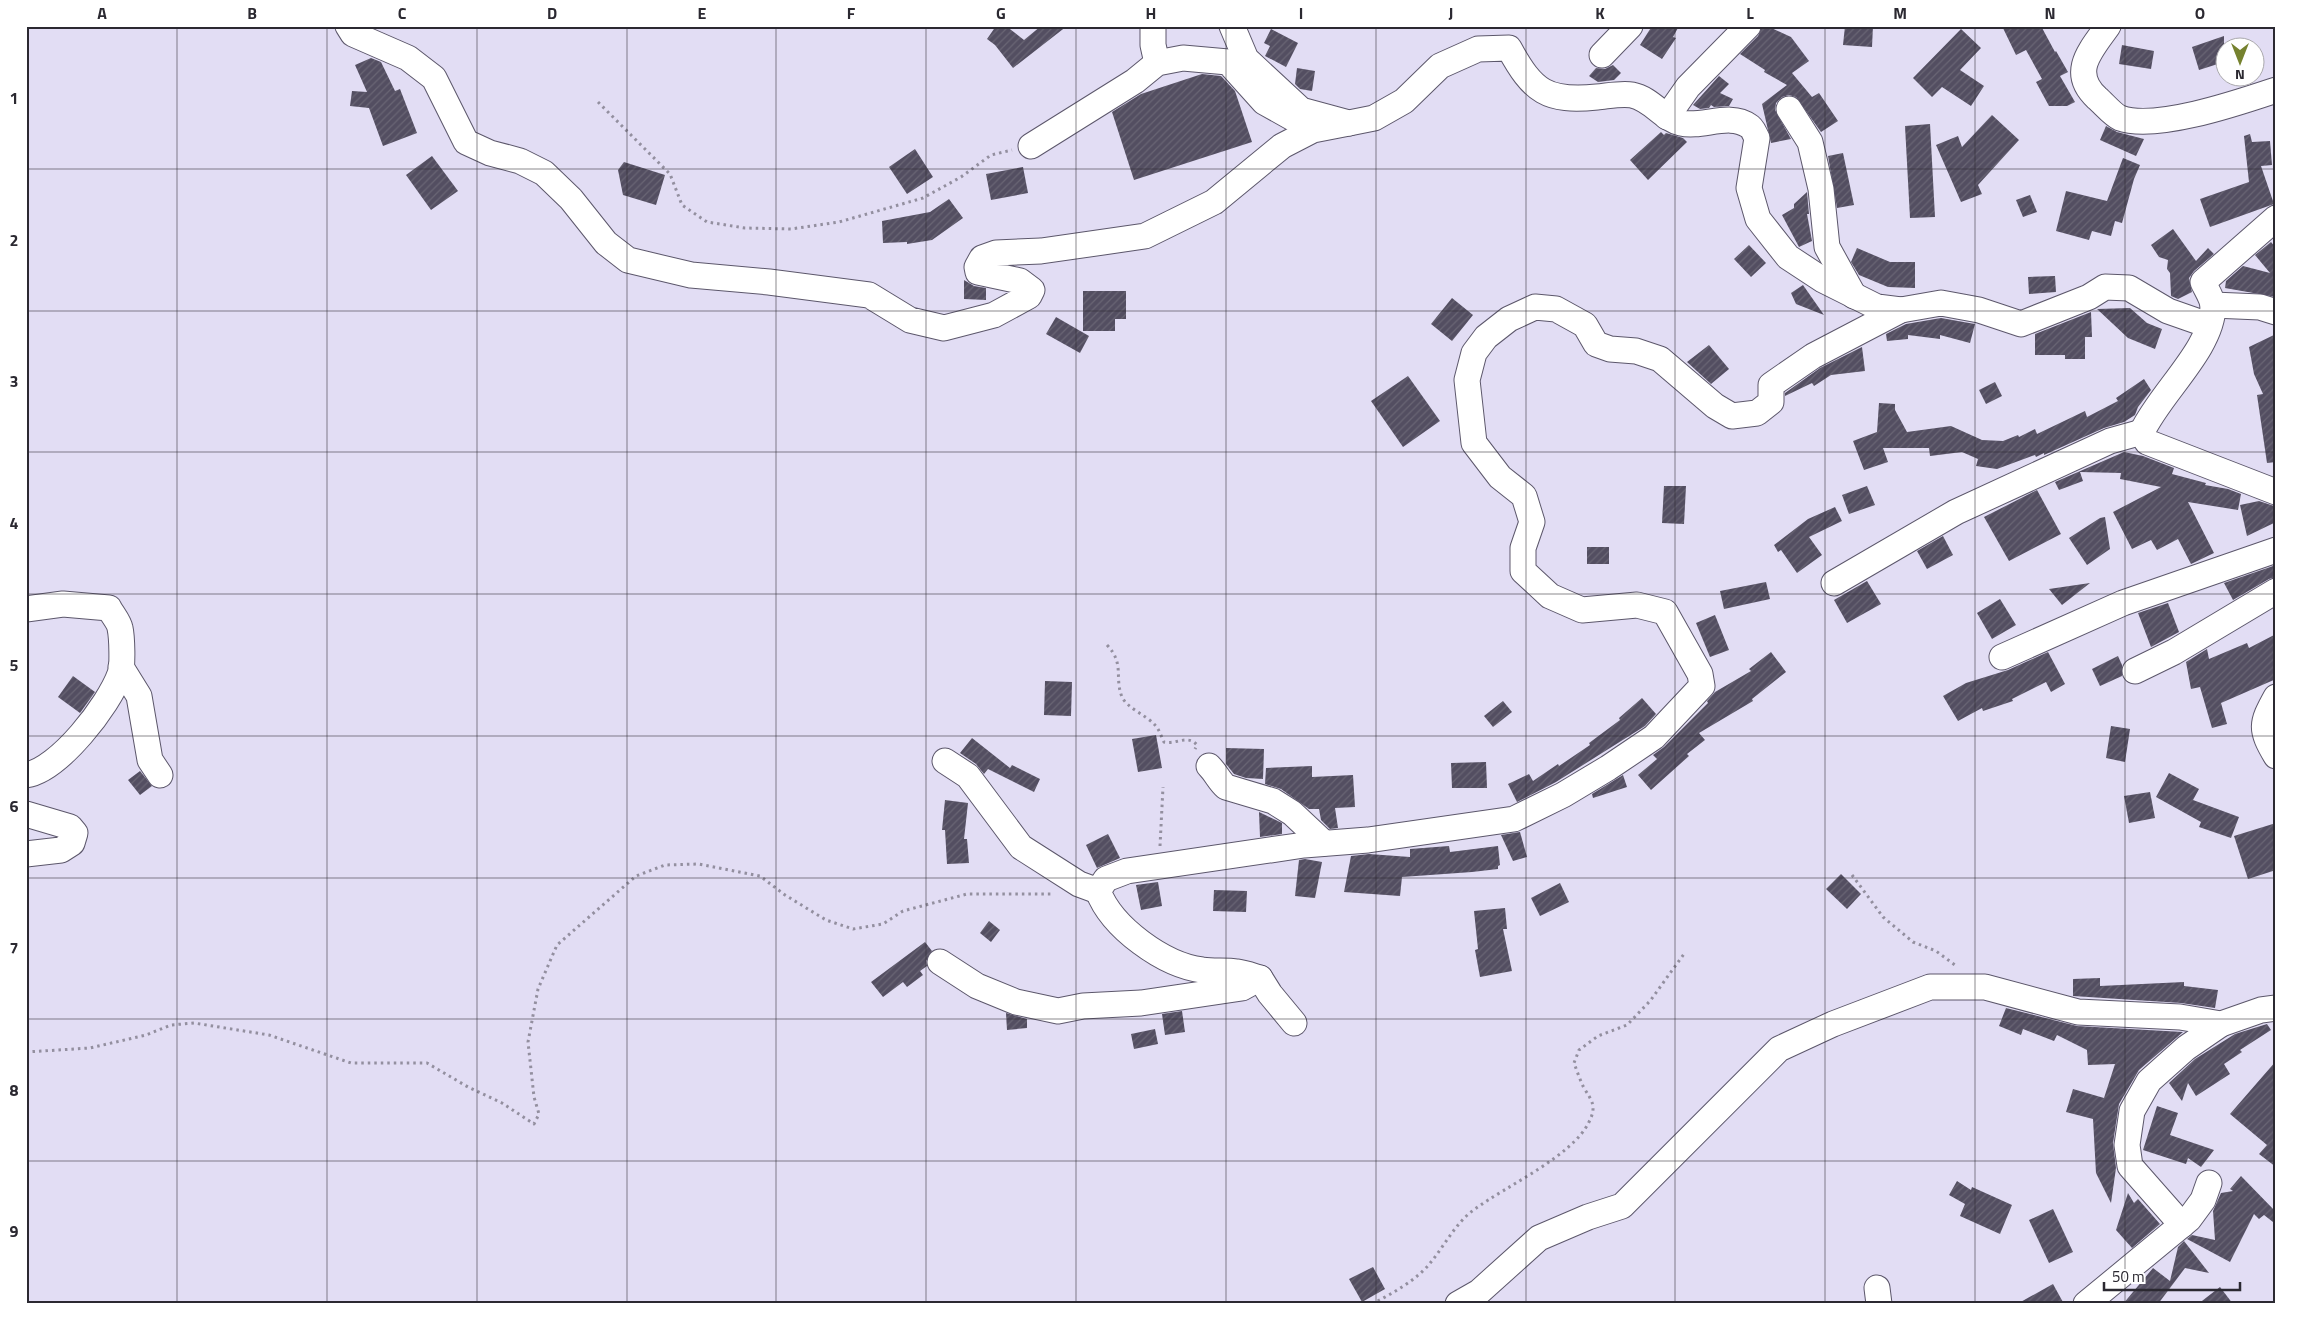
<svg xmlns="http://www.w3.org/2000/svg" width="2302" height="1330" viewBox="0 0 2302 1330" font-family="'Titillium Web',sans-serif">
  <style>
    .building { fill: url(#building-hatch) }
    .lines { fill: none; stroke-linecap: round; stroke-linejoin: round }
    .minor-casing { stroke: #5c576b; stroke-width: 27 }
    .path { stroke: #938f9f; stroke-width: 3; stroke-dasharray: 2.5 4; stroke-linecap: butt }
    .minor { stroke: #fff; stroke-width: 25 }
    .grid { fill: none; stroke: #2b2931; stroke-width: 1; stroke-opacity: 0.55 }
    .neatline { fill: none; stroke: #2b2931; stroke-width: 2 }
    .grid-label { font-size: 16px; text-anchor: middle; font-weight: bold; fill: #2b2931 }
  </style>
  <defs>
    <pattern id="building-hatch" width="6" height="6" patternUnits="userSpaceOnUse" patternTransform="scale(1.25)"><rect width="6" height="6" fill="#534e61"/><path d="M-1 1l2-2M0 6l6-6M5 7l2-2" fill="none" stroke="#696574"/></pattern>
  </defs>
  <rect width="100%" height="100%" fill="#e2ddf4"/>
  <g class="building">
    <polygon points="996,26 1006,26 1024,40 1041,26 1067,26 1013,68 995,45 987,39"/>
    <polygon points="1652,26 1679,26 1673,37 1676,38 1662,59 1640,45"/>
    <polygon points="1762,26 1767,26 1791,37 1809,61 1792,73 1812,97 1819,93 1838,121 1821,132 1796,97 1789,95 1782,97 1776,103 1775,110 1791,139 1771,143 1762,104 1787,85 1764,72 1765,70 1740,54 1758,36"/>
    <polygon points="1845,26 1873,26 1872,47 1843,45"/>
    <polygon points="2002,26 2041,26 2055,52 2056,51 2068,72 2060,76 2075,102 2067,106 2049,106 2036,82 2042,79 2026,50 2016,55"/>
    <polygon points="1271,29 1298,43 1286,67 1265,56 1270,46 1264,43"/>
    <polygon points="1961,29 1981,48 1960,70 1984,86 1971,106 1942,87 1932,97 1913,78"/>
    <polygon points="2224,36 2224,62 2199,70 2192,47"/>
    <polygon points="2122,45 2154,51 2151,69 2119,64"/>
    <polygon points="371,58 381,62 395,91 400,89 417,133 383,146 369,108 350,106 352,91 367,92 355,65"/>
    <polygon points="1613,65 1621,73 1614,80 1598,82 1589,76 1596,68 1605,69"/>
    <polygon points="1297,68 1315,71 1312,91 1300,89 1295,84"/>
    <polygon points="1202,74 1221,76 1235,91 1252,142 1134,180 1112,112 1141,94"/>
    <polygon points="1719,76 1729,84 1720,93 1733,99 1729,106 1714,107 1711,105 1709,108 1700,109 1693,105"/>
    <polygon points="1992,115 2019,140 1978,185 1982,194 1961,202 1936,145 1958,136 1962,147"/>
    <polygon points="1930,124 1935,217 1910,218 1905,126"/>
    <polygon points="2106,126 2117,132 2144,139 2136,156 2100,140"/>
    <polygon points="1661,132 1664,135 1666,133 1683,138 1687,142 1648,180 1630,160"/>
    <polygon points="2250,134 2252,142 2270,141 2272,165 2261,166 2274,204 2210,227 2200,199 2249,182 2244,136"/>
    <polygon points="915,149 933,177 907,194 889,167"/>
    <polygon points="1843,153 1854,205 1837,208 1828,156"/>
    <polygon points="432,156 458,191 431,210 406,175"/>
    <polygon points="2123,158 2140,165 2134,179 2122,223 2115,221 2111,236 2092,231 2089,240 2056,231 2066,191 2107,201"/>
    <polygon points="624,162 665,175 656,205 623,195 618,170"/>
    <polygon points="1023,167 1028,193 991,200 986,174"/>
    <polygon points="1807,192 1809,214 1807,214 1812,241 1799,247 1782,215 1794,208 1794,204"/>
    <polygon points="2030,195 2037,212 2023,217 2016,200"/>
    <polygon points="949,199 963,218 932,240 907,244 907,242 883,243 882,221 930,212"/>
    <polygon points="2173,229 2196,261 2208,248 2214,254 2194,271 2189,278 2192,292 2178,299 2171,296 2170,273 2167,269 2168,260 2159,257 2151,245"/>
    <polygon points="2271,242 2276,248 2276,297 2225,288 2226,281 2243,266 2270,273 2255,255"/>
    <polygon points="1749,245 1766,263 1751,277 1734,259"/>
    <polygon points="1857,248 1890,262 1915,262 1915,288 1888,287 1859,275 1851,262"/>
    <polygon points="2055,276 2056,292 2029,294 2028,277"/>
    <polygon points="964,280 974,286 986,288 986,300 964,299"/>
    <polygon points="1803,285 1824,315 1796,304 1791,293"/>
    <polygon points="1083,291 1126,291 1126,319 1115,319 1115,331 1083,331"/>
    <polygon points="1452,298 1473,315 1452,341 1431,324"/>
    <polygon points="2130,308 2147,323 2162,329 2155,349 2128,338 2097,309"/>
    <polygon points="2091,312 2092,337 2085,337 2085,359 2065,359 2065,355 2035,355 2035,334"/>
    <polygon points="1056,317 1089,336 1080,353 1046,334"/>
    <polygon points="1941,318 1975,324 1970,343 1940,335 1940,339 1908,335 1908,339 1887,341 1886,334 1906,324"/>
    <polygon points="2276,334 2276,462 2267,463 2257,395 2263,394 2254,374 2249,347"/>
    <polygon points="1709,345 1729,369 1711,384 1687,362"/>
    <polygon points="1862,347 1865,371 1831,375 1814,386 1812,383 1785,396 1785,393 1820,368"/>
    <polygon points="1408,376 1440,421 1403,447 1371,401"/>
    <polygon points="2144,379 2151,390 2138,407 2135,415 2124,422 2104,428 2044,455 2044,453 2036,457 2035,455 1997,469 1976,466 1978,459 1962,452 1930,456 1929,448 1883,448 1888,462 1864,470 1853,441 1877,432 1879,403 1895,404 1895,410 1907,432 1951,426 1982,440 2003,441 2018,435 2019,437 2035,429 2037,434 2085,411 2087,417 2118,401 2116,398"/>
    <polygon points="1995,382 2002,396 1986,404 1979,390"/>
    <polygon points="2124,452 2143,456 2174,468 2172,474 2206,483 2205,485 2228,489 2241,494 2238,510 2188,502 2214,553 2191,564 2178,539 2157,550 2151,540 2132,549 2113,512 2161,487 2120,479 2121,473 2080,472 2083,481 2059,490 2055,482"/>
    <polygon points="1664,486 1686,486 1684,524 1662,523"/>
    <polygon points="1867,486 1875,505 1849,514 1842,495"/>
    <polygon points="2037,490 2061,534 2009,561 1984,517"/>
    <polygon points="2259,501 2274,506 2276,522 2247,536 2240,505"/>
    <polygon points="1835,507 1842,521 1809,537 1822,555 1797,573 1781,550 1778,552 1774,545 1808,519"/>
    <polygon points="2105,517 2110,549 2087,565 2069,538 2100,518"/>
    <polygon points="1943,536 1953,555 1927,569 1917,551"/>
    <rect x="1587" y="547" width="22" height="17"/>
    <polygon points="2276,565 2276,577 2269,579 2233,600 2224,583"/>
    <polygon points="1867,581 1881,604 1847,623 1834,600"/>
    <polygon points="1766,582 1770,599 1724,609 1720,591"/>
    <polygon points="2090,583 2062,605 2049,589"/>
    <polygon points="2000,599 2016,625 1992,639 1977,613"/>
    <polygon points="2168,603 2179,632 2151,647 2138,613"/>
    <polygon points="1715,615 1729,650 1710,657 1696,623"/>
    <polygon points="2276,634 2276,679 2221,703 2227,724 2212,728 2200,687 2191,689 2186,662 2207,649 2209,659 2247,643 2249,648"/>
    <polygon points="1771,652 1786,672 1752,699 1753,701 1699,733 1705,740 1687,754 1689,756 1651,790 1638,775 1657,759 1653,755 1664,747 1708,703 1707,701 1715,692 1751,671 1749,669"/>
    <polygon points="2048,652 2065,684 2051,692 2046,682 2012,699 2013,701 1983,711 1982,708 1958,721 1943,696 1966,683 2008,670"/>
    <polygon points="2118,656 2122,665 2122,676 2100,686 2092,669"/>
    <polygon points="73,676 95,692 80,713 58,697"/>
    <polygon points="1045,681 1072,682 1071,716 1044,715"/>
    <polygon points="1642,698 1656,714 1645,726 1556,782 1517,802 1508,784 1529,774 1533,781 1558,764 1559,766 1590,745 1589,743 1620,720 1619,718"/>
    <polygon points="1503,701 1512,712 1493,727 1484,716"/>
    <polygon points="2111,726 2130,729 2125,762 2106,758"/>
    <polygon points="1156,735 1162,768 1138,772 1132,739"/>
    <polygon points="972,738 1010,768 1012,765 1040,779 1034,792 988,769 984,774 976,764 960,753"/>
    <polygon points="1226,748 1264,749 1263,779 1246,778 1234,774 1226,764"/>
    <polygon points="1486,762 1487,788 1452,788 1451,763"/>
    <polygon points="1312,766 1312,777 1353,775 1355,807 1335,808 1338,828 1330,829 1321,820 1319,809 1309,809 1281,789 1265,784 1266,768"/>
    <polygon points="140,771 152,786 140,795 128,780"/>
    <polygon points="2169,773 2199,789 2193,800 2239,817 2231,838 2199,827 2201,822 2156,797"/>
    <polygon points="1623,775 1627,787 1593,798 1592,794"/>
    <polygon points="2150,792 2155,818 2129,823 2124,796"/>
    <polygon points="945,800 968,803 964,839 967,839 969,863 947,864 945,830 942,830"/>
    <polygon points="1259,812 1282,823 1282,834 1260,837"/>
    <polygon points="2276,823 2276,870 2248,879 2234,836"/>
    <polygon points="1520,832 1527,857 1513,861 1501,835"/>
    <polygon points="1108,834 1120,858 1097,868 1086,845"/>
    <polygon points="1449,846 1450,852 1498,846 1500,865 1498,866 1498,869 1472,872 1402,877 1400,896 1344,892 1351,856 1369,854 1410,857 1410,849"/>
    <polygon points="1305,859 1322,862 1315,898 1295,896 1299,860"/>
    <polygon points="1841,874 1861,894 1847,909 1826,889"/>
    <polygon points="1158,882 1162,906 1141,910 1136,885"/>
    <polygon points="1560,883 1569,902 1540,916 1531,898"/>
    <polygon points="1214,890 1247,891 1246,912 1213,911"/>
    <polygon points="1505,908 1507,929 1503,929 1512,971 1480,977 1475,950 1478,949 1474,911"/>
    <polygon points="989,921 1000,930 991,942 980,933"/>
    <polygon points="925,942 932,951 926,961 927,966 920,971 923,975 907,987 903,982 883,997 871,982"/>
    <polygon points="2100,978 2100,986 2184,982 2184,986 2218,990 2215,1008 2181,1003 2073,996 2073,979"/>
    <polygon points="2006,1008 2077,1026 2183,1032 2139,1070 2119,1104 2113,1143 2116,1168 2111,1203 2096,1173 2093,1119 2066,1112 2073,1089 2104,1098 2115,1064 2088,1065 2087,1050 2057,1035 2054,1041 2023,1029 2021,1035 1999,1026"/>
    <polygon points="1182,1011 1185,1032 1165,1035 1162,1014"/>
    <polygon points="1006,1013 1027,1019 1027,1028 1007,1030"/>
    <polygon points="2267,1024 2271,1030 2240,1050 2242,1052 2224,1064 2230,1074 2196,1096 2188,1083 2182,1101 2169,1083 2195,1059 2235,1034"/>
    <polygon points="1155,1029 1158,1044 1134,1049 1131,1034"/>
    <polygon points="2276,1061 2276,1167 2259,1154 2267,1145 2230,1114"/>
    <polygon points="2157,1106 2178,1113 2170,1135 2214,1150 2201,1167 2188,1158 2186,1164 2143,1150"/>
    <polygon points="2241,1176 2276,1212 2276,1219 2273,1222 2264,1215 2259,1219 2254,1214 2230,1262 2187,1239 2192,1235 2215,1240 2213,1211 2221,1193 2233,1191 2230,1189"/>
    <polygon points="1957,1181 1971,1190 1972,1187 2012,1205 2000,1234 1960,1216 1965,1204 1949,1195"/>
    <polygon points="2128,1193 2134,1203 2138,1199 2160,1224 2132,1248 2116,1230"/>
    <polygon points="2053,1209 2073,1252 2049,1263 2029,1220"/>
    <polygon points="2184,1241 2209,1273 2185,1268 2158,1304 2123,1304 2153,1268 2170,1281 2178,1247"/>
    <polygon points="1373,1267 1385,1289 1362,1302 1349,1279"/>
    <polygon points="2053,1284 2064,1304 2017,1304"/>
    <polygon points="2220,1287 2233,1304 2198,1304"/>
  </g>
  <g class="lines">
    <defs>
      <g id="minor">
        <polyline points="348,26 353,34 408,58 434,78 466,142 490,153 520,161 544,173 571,199 606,243 628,260 691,275 769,282 869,295 910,320 944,328 994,315 1029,296 1032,290 1020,281 978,272 977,267 982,258 996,253 1041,251 1145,236 1214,202 1282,146 1313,130 1349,123"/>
        <polyline points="1153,26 1153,45 1157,63"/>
        <path d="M1232,26l14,33 55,51 48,13 25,-5 30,-17 36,-35 38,-17 31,-1c24,44 38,54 88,49 11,-1 25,-4 35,-2 20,4 31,24 49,28 21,5 49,-11 68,3 4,2 6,9 8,12l-8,50 9,31 30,38 35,23 54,27 24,3 40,-7 38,7 42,14 68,-27 16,-10 24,1 39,23 40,14"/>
        <path d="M2108,26c-17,24 -39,46 -11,72 7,6 16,17 23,20 36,13 120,-16 156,-28"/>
        <polyline points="1602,55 1630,26"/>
        <polyline points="1789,109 1810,142 1821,189 1827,247 1854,296"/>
        <polyline points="1667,117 1688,87 1748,26"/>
        <polyline points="1031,146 1135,81 1157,63 1183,58 1228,62 1264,102 1298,121"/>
        <path d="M2276,218l-73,64c3,7 10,17 10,25 -1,42 -53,86 -71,125l5,10 129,50"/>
        <polyline points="2213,305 2260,307 2276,312"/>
        <polyline points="1834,583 1956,512 2110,441 2142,432"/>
        <path d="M26,609l37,-5 46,4c3,6 10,14 11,20 2,9 3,39 0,46 -11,31 -61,96 -94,101"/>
        <polyline points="2002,657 2123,603 2276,550"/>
        <polyline points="121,667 139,696 150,760 160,775"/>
        <polyline points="2135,671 2174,652 2276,591"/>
        <path d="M2276,697c-15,27 -16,32 0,59"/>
        <polyline points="945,761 968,776 1021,847 1079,884 1098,891"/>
        <path d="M1209,766c7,7 10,15 17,21l47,14 19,12 32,30"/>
        <polyline points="26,814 70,827 75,833 72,843 61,850 26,854"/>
        <polyline points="940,962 977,986 1016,1002 1058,1011 1083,1006 1141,1003 1242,988 1260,978"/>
        <path d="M1294,1023l-24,-29 -10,-16c-7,-2 -15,-5 -23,-6 -11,-2 -23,0 -35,-2 -38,-5 -90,-42 -104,-79l8,-12 21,-8 177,-26 64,-5 146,-21 49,-24 45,-27 46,-31 48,-51 -2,-12 -35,-62 -28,-7 -55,5 -32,-14 -27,-25v-23l9,-26 -8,-26 -24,-19 -26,-34 -7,-63 7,-27 12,-16 23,-18 26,-12 21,2 29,16 11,19 14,5 26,2 24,8 55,47 17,10 25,-3 14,-11v-17l42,-29 88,-46"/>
        <polyline points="2182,1225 2130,1166 2127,1145 2132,1111 2149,1081 2186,1048 2221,1024"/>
        <polyline points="1877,1288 1879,1304"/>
        <polyline points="1458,1304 1479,1292 1539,1238 1588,1217 1622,1206 1779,1049 1833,1024 1930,987 1985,987 2078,1012 2180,1017 2221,1024 2261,1010 2276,1008"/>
        <polyline points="2086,1304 2189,1219 2203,1200 2209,1183"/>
      </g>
    </defs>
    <use href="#minor" class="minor-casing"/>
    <g class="path">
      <polyline points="598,102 670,174 682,205 707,222 745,228 791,229 839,222 923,198 961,177 991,155 1012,150"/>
      <path d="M1107,645c18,19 7,32 15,52 5,11 24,18 33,28 4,4 6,11 9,17 11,3 24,-8 33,3l-2,4"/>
      <polyline points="1160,846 1163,787"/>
      <polyline points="1852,875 1883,917 1913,942 1936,951 1955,965"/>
      <polyline points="26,1052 90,1048 146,1035 171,1025 194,1023 269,1035 351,1063 427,1063 468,1087 502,1103 534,1124 539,1114 534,1097 528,1042 538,989 557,945 636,876 665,865 699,864 760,876 785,895 826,920 853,929 883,924 903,911 967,894 1054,894"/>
      <path d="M1372,1304c21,-11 45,-24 59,-42 14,-17 25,-40 44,-53 31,-23 98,-53 114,-87 8,-16 3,-21 -5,-34 -4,-8 -7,-17 -10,-25l5,-13 19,-14 29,-11 23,-24 34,-47"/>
    </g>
    <use href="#minor" class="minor"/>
  </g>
  <path class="grid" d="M177,26v1278M327,26v1278M477,26v1278M627,26v1278M776,26v1278M926,26v1278M1076,26v1278M1226,26v1278M1376,26v1278M1526,26v1278M1675,26v1278M1825,26v1278M1975,26v1278M2125,26v1278M26,169h2250M26,311h2250M26,452h2250M26,594h2250M26,736h2250M26,878h2250M26,1019h2250M26,1161h2250"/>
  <rect width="2302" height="1330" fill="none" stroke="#ffffff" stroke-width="55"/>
  <g transform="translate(2240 62) rotate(180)"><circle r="24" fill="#ffffff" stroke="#aaa9ad"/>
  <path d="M0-4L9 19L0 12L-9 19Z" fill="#76822f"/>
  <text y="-8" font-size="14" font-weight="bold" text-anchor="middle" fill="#2b2931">N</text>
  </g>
  <path d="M2104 1282v8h136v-8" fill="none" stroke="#2b2931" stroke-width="2.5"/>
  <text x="2112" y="1282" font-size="15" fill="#2b2931" stroke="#ffffff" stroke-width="4" paint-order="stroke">50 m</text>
  <rect x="28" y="28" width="2246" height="1274" class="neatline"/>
  <g class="grid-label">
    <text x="102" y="19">A</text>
    <text x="252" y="19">B</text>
    <text x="402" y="19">C</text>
    <text x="552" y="19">D</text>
    <text x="702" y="19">E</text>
    <text x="851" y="19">F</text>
    <text x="1001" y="19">G</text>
    <text x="1151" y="19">H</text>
    <text x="1301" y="19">I</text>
    <text x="1451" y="19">J</text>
    <text x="1600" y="19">K</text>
    <text x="1750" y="19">L</text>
    <text x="1900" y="19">M</text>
    <text x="2050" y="19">N</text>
    <text x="2200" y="19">O</text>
    <text x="14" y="104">1</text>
    <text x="14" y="246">2</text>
    <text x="14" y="387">3</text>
    <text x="14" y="529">4</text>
    <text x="14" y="671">5</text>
    <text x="14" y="812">6</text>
    <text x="14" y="954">7</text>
    <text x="14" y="1096">8</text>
    <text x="14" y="1237">9</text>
  </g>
</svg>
